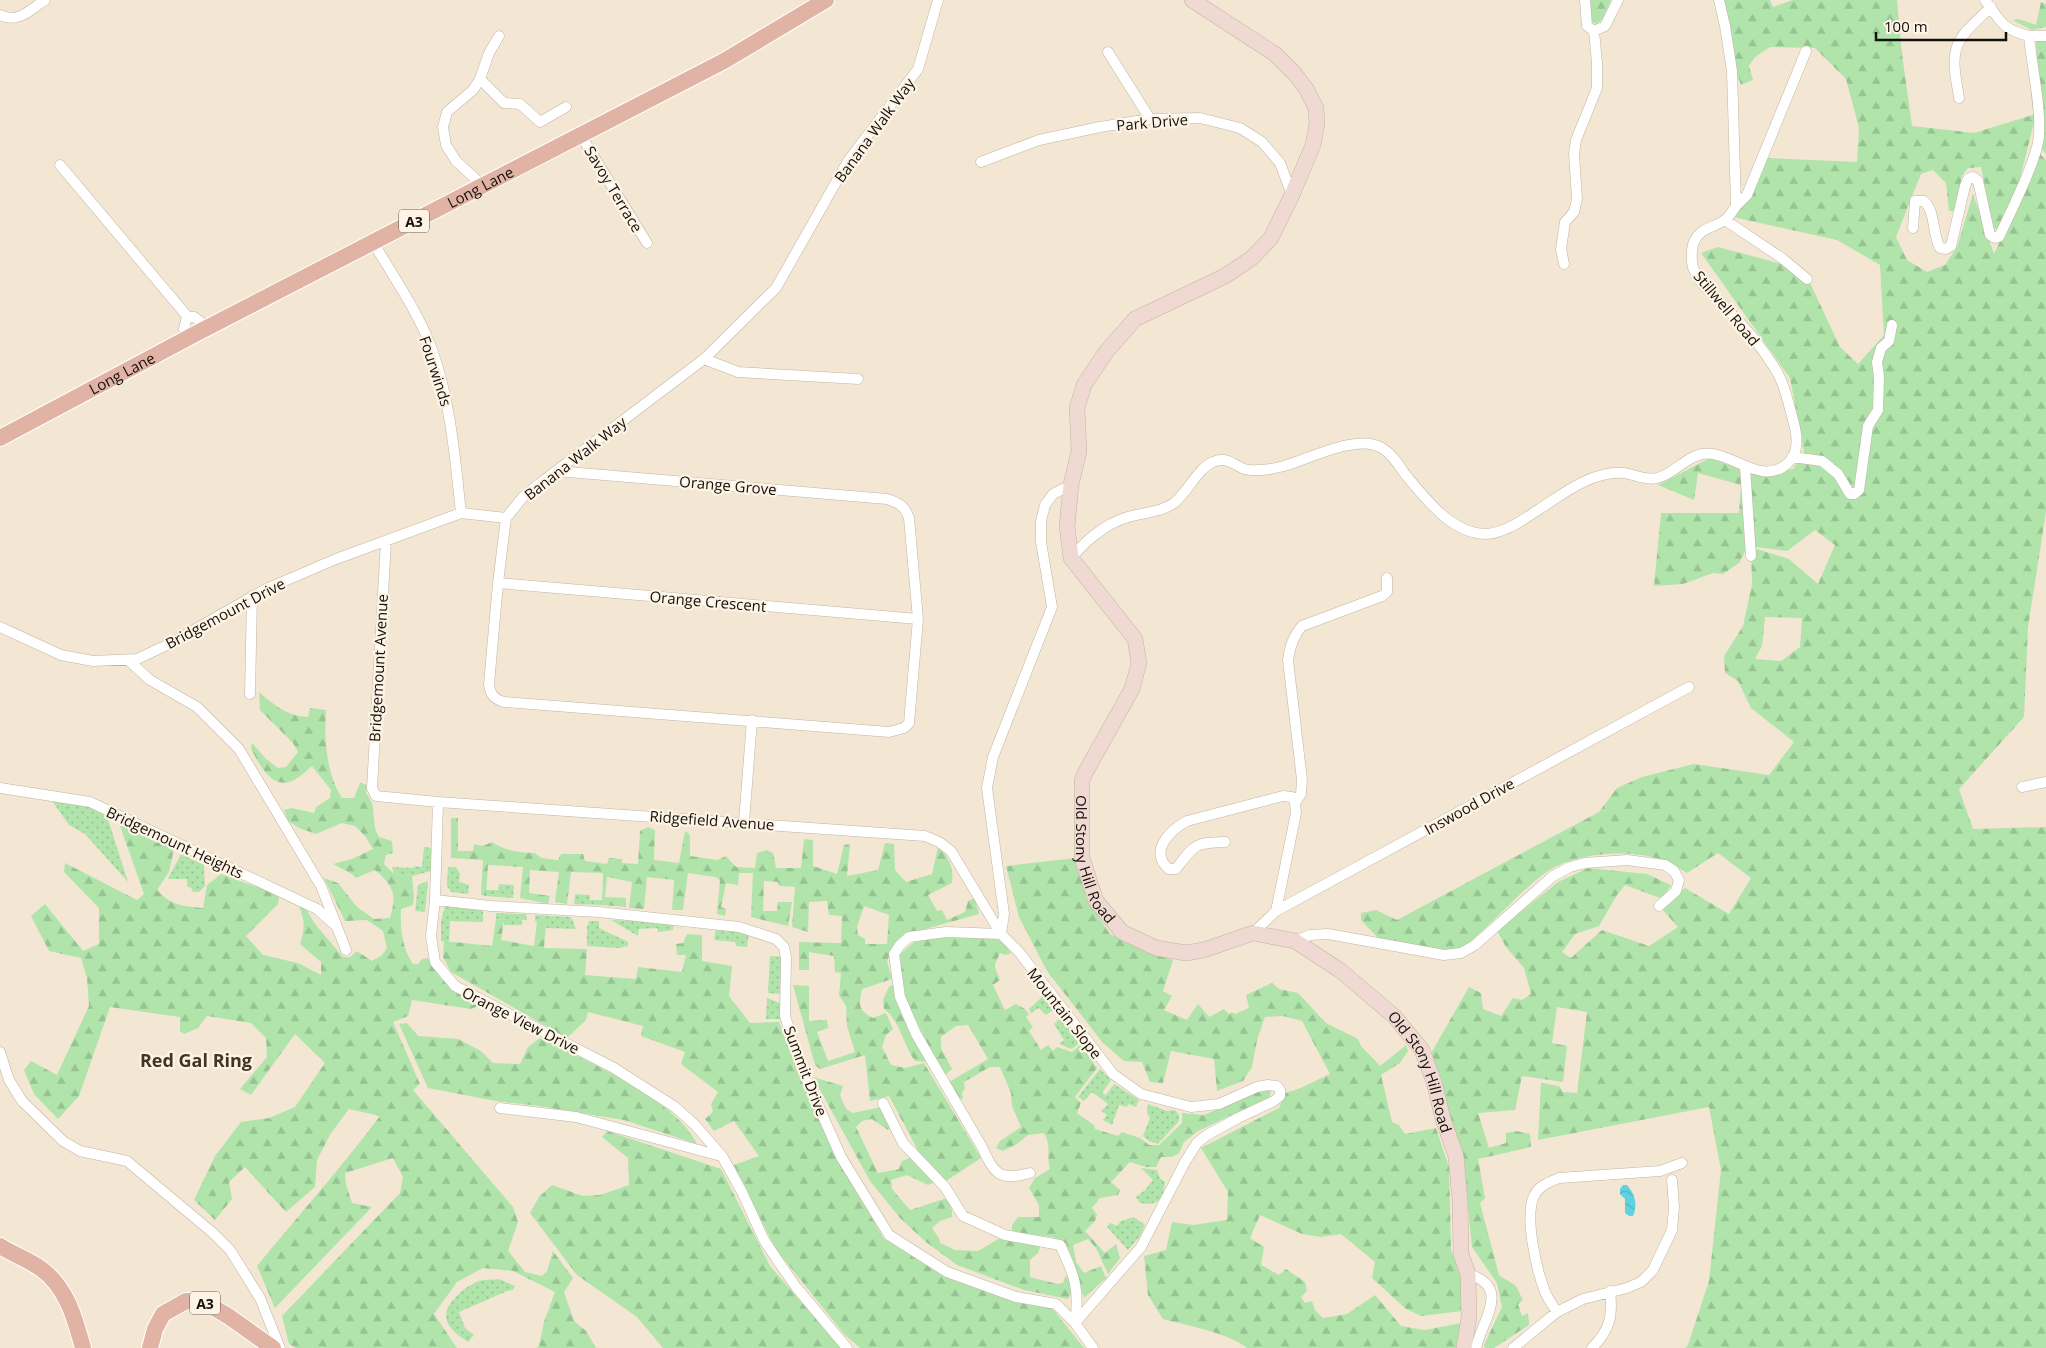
<svg xmlns="http://www.w3.org/2000/svg" width="2046" height="1348" font-family="'Open Sans',sans-serif">
<defs>
<pattern id="grass-dots" width="8" height="8" patternUnits="userSpaceOnUse" patternTransform="scale(1.25)"><rect width="8" height="8" fill="#b0e4ab"/><path d="M2 2h.1M6 6h.1" fill="none" stroke="#96c392" stroke-width="1.8" stroke-linecap="round"/></pattern>
<pattern id="forest-firs" width="22" height="20" patternUnits="userSpaceOnUse" patternTransform="scale(1.25)"><rect width="22" height="20" fill="#b0e4ab"/><path d="M5 1l3.5 6h-7zM16 11l3.5 6h-7z" fill="#96c392"/></pattern>
<pattern id="water-waves" width="16" height="10" patternUnits="userSpaceOnUse" patternTransform="scale(1.25)"><rect width="16" height="10" fill="#61d2e1"/><path d="M0 5q4-4 8 0t8 0" fill="none" stroke="#53b3c0"/></pattern>
</defs>
<rect width="100%" height="100%" fill="#f3e7d4"/>
<path fill="url(#grass-dots)" d="M50 798 84 804 107 816 128 882 85 834 69 825Z
M424 847 432 848 431 871 412 876 394 874 392 867 414 868V866L422 867Z
M181 854 204 865 205 886 199 892H193L191 888 187 886V879H168Z
M448 867H456L460 874 459 882 469 885 468 894 451 892 447 886Z
M428 881 425 912 415 911 418 885Z
M499 884 514 885 513 898 486 896V890H498Z
M575 894 590 895V900H602V905L574 904Z
M445 906 479 909 483 912V922L450 921 449 942 441 941V921Z
M496 913 526 914 527 920H522V925H504V920L496 919Z
M535 915 571 917 576 929 546 928V922L535 921Z
M611 920 674 923 673 930 658 932 657 928 639 929 638 936Z
M589 921H599V928L628 942V946L619 948 587 946V927Z
M716 927 749 932 747 947 736 946 735 942 714 940Z
M770 956 784 957 782 994 768 993Z
M1043 993 1055 1009 1046 1015 1039 1008 1031 1013 1029 1009 1043 996Z
M767 998 780 1003 782 1019H766Z
M1061 1017 1079 1043 1072 1049 1059 1044 1064 1040 1054 1024Z
M1100 1069 1111 1080 1102 1093 1106 1095 1114 1084 1139 1100 1136 1107 1129 1104 1126 1107 1119 1105 1112 1125 1103 1120 1107 1115 1101 1111 1108 1104 1092 1092 1084 1101 1078 1097Z
M1148 1104 1167 1111 1175 1110 1179 1115V1121L1158 1144 1149 1141 1143 1136 1150 1118 1147 1113Z
M1141 1168 1157 1170 1160 1178 1165 1182C1163 1200 1158 1206 1140 1203L1136 1197 1145 1190 1153 1180Z
M1134 1217 1145 1225 1140 1236 1128 1250 1107 1227 1110 1223 1117 1226 1121 1221Z
M499 1279 515 1286 513 1290 507 1291 459 1312 465 1328 474 1335 468 1342C450 1330 437 1318 454 1299 461 1291 469 1285 479 1281 485 1279 493 1280 499 1279Z"/>
<path fill="url(#forest-firs)" fill-rule="evenodd" d="M1589 0H1611L1602 20 1596 24 1591 21Z
M1722 0H1770L1773 7 1793 0H1897L1902 54 1912 126 1974 133 2036 114 2019 183 1998 231 1993 227 1981 167 1968 168 1962 176 1954 211H1949L1946 183 1933 170 1921 174 1896 237 1907 260 1927 272 1945 265 1957 247 1973 194 1994 254 2040 154 2046 160V512L2028 627 2024 717 1959 789 1973 829 2046 827V1348H1685L1688 1345 1709 1281 1721 1170 1709 1107 1538 1140 1541 1083 1559 1086 1563 1092 1577 1093 1587 1012 1557 1007 1552 1043 1567 1046 1563 1082 1522 1076 1515 1110 1478 1113 1489 1148 1506 1143V1133L1516 1131 1530 1134 1531 1147 1478 1159 1485 1198 1480 1203 1499 1275 1516 1286 1523 1300 1518 1304 1522 1316 1528 1313 1529 1325 1494 1348H1485L1484 1345 1502 1307 1497 1283 1472 1247 1463 1157 1430 1055 1469 987 1481 993 1483 1009 1501 1016 1513 998 1522 1000 1531 994 1524 968 1506 947 1497 931 1558 882 1588 868 1647 874 1671 885 1667 892 1660 898 1625 885 1617 895 1599 926 1575 934 1562 952 1571 958 1602 930 1649 946 1678 927 1661 908 1685 888 1729 914 1751 878 1718 853 1687 873C1678 868 1667 860 1656 858 1625 849 1572 853 1545 873 1521 891 1495 920 1471 941L1459 950 1443 952 1380 940 1361 920V913L1376 910 1397 920 1599 812 1617 788 1642 777 1694 764 1769 775 1794 742 1751 708 1738 681 1725 673 1724 656 1743 626 1752 584 1751 547 1789 559 1818 584 1835 545 1815 530 1787 551 1748 546 1739 563 1723 574 1713 573 1683 584 1654 586 1661 513H1739L1741 485 1698 473 1694 500 1658 485 1710 458 1755 475 1793 469 1804 452 1790 378 1701 253 1718 247 1804 270 1840 347 1858 364 1884 335 1880 265 1837 240 1733 217 1766 158 1857 162 1859 128 1846 79 1815 48 1770 47 1755 57 1749 66 1753 80 1741 85 1733 62ZM1765 617 1802 618 1800 647 1781 661 1755 659 1762 646Z
M2041 2 2046 4V27L2032 30 2012 20 2018 19 2036 25Z
M2046 37V154L2042 149 2036 41Z
M259 692C274 705 287 716 308 717L310 708 326 710C324 738 326 774 342 798H354L360 783 367 785 366 793C379 809 369 819 379 837L392 841 393 853 386 855 384 864 394 874 412 876 414 896 413 905 401 909C400 928 402 948 413 964H418L422 959 428 958C434 969 443 983 454 990 463 995 471 998 478 1006L471 1009 412 1000 408 1016 393 1022 420 1084 413 1090 513 1207 518 1222 508 1251 525 1272 542 1276 547 1271 553 1251 573 1278 564 1292 574 1321 586 1331 596 1348H536L539 1346 544 1322 555 1292 513 1271 483 1268 457 1282 434 1314 457 1348H296L289 1344 282 1316 400 1193 403 1177 393 1158 345 1173 346 1184 352 1203 372 1207 275 1308 257 1266C298 1216 341 1168 380 1116L349 1109 331 1133 317 1160 315 1187 286 1212 245 1167 229 1182 232 1199 215 1220 194 1200 215 1156 241 1122 269 1118 295 1107 325 1063 295 1034 251 1095 240 1089 267 1057 266 1038 251 1023 207 1016 198 1028 184 1034 180 1031V1017L110 1007 79 1096 58 1119 34 1094 24 1070 31 1061 57 1075 89 1006 87 978 81 958 49 951 31 916 45 904 83 951 99 944V908L64 872 65 863 137 900 144 894 119 823 174 849 169 872 157 890C172 906 182 906 203 908L207 885 221 874 279 895 278 904 246 936 263 955 298 963 321 975V962L300 944C305 928 305 921 299 906L306 909 315 924 343 957H350L357 951 372 961 382 955 387 948 383 931 367 920 345 921 324 878 338 883 357 907 374 919 390 918C397 895 394 886 375 870L356 878 352 874 333 864 352 859 373 849 365 836 355 826 342 823 316 834 299 828 288 821 284 810 292 808 314 813 316 807 330 798 331 790 312 766C306 771 299 778 292 781 271 790 259 763 251 749L252 743 266 759 278 768 286 767 298 752 293 743 260 710Z
M451 818H458V851H473L474 844 483 846 492 842C506 851 519 853 535 853L541 858 558 860 561 854H583L585 861 607 864 609 858 622 859V863L638 864 640 831 648 827 655 830 654 860 679 863 685 831 690 835V856L718 860 726 856 736 867 755 868 757 853 767 850 773 853 776 868H801L804 839 813 840V866L837 874 844 845 850 844 847 876 878 870 885 843 894 844 895 870 906 882 932 874 938 847C949 856 954 869 952 883L928 895 937 911 942 910 947 920 965 912 968 901 975 898 979 914 904 935 894 945 887 961 892 979 862 989C859 1004 857 1010 873 1018L886 1013 893 1029 886 1035 882 1047 891 1065 905 1068 924 1063 981 1158 946 1181 923 1160 889 1096 870 1101 865 1055 820 1069 815 1065 793 985 809 986V1021L827 1020 828 1028 817 1032 828 1061 855 1052 847 1026 846 1006 839 995 841 973 835 972 834 956 809 952V970H799V942L841 943 842 916 829 915 827 901 809 902 808 932 792 927 795 887 779 886 778 882 764 881 763 911H777L778 902H792L788 926 751 917 753 873H739L738 885 726 883 721 907 726 909 725 916 717 914 720 880 716 877 688 873 683 910H672L674 880 647 877 644 909 629 908 632 882 607 877 605 897 626 898V907L602 905 603 873 571 872 567 904 555 902 559 872 530 870 529 893 550 896 548 904 520 898 523 867 488 865 486 896 481 895 483 860 451 858ZM864 906 889 915 887 944H865V939L858 935 857 927Z
M1076 858 1087 900 1110 934 1146 952 1173 960 1163 991 1172 996 1164 1010 1187 1020 1198 1004 1209 1017 1224 1009 1229 1014 1232 1012 1235 1014 1249 1008 1246 995 1272 983 1279 989 1298 993 1326 1023 1358 1039 1361 1046 1380 1066 1406 1045 1408 1051 1400 1063 1381 1075 1392 1122 1399 1125 1405 1134 1436 1128 1449 1167 1451 1249 1461 1278 1462 1311 1421 1316 1406 1309 1372 1278 1375 1262 1341 1234 1321 1237 1302 1234 1260 1215 1250 1238 1264 1247 1261 1265 1279 1275 1286 1269 1305 1282 1307 1291 1301 1297 1305 1303 1312 1301 1315 1310 1323 1318 1347 1314 1375 1295 1401 1326 1425 1330 1461 1323 1457 1348H1247C1232 1334 1185 1325 1163 1319L1148 1295 1144 1256 1166 1250 1172 1222 1193 1225 1227 1220 1228 1192 1201 1148 1279 1108 1286 1093 1303 1087 1330 1074 1302 1021 1283 1016 1265 1017 1257 1040 1252 1067 1243 1081 1217 1091 1214 1059 1171 1051 1163 1083 1150 1082 1142 1062 1124 1061 1103 1043 1047 971 1019 917 1006 866Z
M496 919 504 920 501 940 534 946 537 921 546 922 544 948 587 949 585 975 636 979 638 967 682 972 686 955H677L676 944 683 943 687 934 702 935V961L732 966 729 996 750 1023 779 1022 800 1077 836 1157 884 1239 944 1276 1015 1302 1052 1308 1084 1348H860L844 1334 775 1248 734 1165 759 1156 734 1121 714 1131 705 1119 713 1112 711 1104 718 1092 681 1064 685 1052 641 1036 643 1026 588 1012 586 1020 567 1038 451 972 443 957 444 941 492 946Z
M952 935 994 937 1002 941 1011 953 1006 955 1000 953C992 970 995 965 1000 980L993 985 1005 1010 1016 1004 1025 1009 1029 1014 1026 1017 1033 1027 1029 1031 1041 1050 1048 1045 1053 1051 1057 1047 1072 1052 1081 1044 1097 1068 1075 1097 1081 1103 1077 1113 1094 1125 1095 1129 1118 1136 1122 1132 1140 1138 1149 1145H1159L1182 1123V1113L1204 1115 1262 1090 1271 1091 1270 1097 1198 1131 1184 1142 1179 1153 1172 1157H1161L1156 1167H1146L1130 1162 1111 1182 1120 1190 1118 1195 1100 1198 1092 1208 1097 1215 1095 1221 1085 1231 1105 1253 1116 1244 1120 1258 1108 1274 1096 1248 1088 1239 1073 1245 1076 1262 1084 1273 1101 1266 1106 1278 1084 1298 1076 1268 1066 1243 1052 1237 1012 1232V1225L1018 1217H1039V1205L1029 1188 1035 1178 1050 1169C1046 1155 1052 1146 1044 1133L1028 1135 1017 1144 1003 1151 996 1148 1000 1141 1021 1127 1012 1106 1011 1093 1000 1067H990L964 1082 965 1089 962 1092 963 1099 957 1098 949 1082 988 1059 968 1025 956 1026 941 1037V1048L952 1069 944 1076 904 997 898 956 914 942Z
M894 984 929 1062 915 1061C903 1045 900 1020 884 1009L883 1000 889 987Z
M407 1023 418 1036 458 1039 481 1051 493 1063 520 1064 528 1047 540 1038C583 1059 677 1100 697 1144L624 1120 539 1106 496 1101 428 1088 399 1024Z
M813 1077 843 1086 840 1095 846 1109 853 1113 881 1107 892 1127 888 1130 872 1119 862 1121 856 1127 878 1173 899 1169 902 1161 912 1157 936 1182 928 1185 907 1175 891 1180 892 1189 910 1210 947 1198 952 1210V1217L940 1221 932 1228 939 1238 940 1243 955 1250 978 1251 998 1239 1041 1245 1038 1253 1030 1260V1277L1057 1284 1063 1283 1065 1277 1069 1274 1073 1290 1068 1299 1024 1290 957 1265 926 1242 900 1218 870 1181Z
M607 1131 721 1169 770 1266 841 1348H663L637 1317 577 1275 530 1213 539 1197 552 1185 583 1196 600 1195 629 1185 628 1158 602 1137Z"/>
<path fill="url(#water-waves)" d="M1623 1185H1627C1635 1194 1638 1205 1633 1216H1629L1625 1213V1199L1620 1194V1189Z"/>
<g fill="none" stroke-linecap="round" stroke-linejoin="round">
<defs>
<path id="street" d="M1585 0 1587 26 1594 31 1605 26 1618 0
M1985 0C2001 21 2001 29 2029 36
M0 15C18 24 30 10 45 0
M1108 52 1150 119
M480 79 504 103 520 104 540 122 566 107
M1959 98C1957 83 1952 64 1956 50 1960 33 1979 19 1991 7
M580 134 647 243
M981 162 1039 140 1100 127 1150 119 1200 118 1240 128 1262 142 1280 163 1292 195
M60 165 187 316 194 317 208 327
M482 185 456 161 446 145 443 127 447 112 473 90 480 79 489 53 499 36
M1736 206 1747 195 1806 51
M1725 220 1783 259 1807 279
M1913 228 1915 201H1924C1936 212 1932 234 1940 248L1946 249 1951 246 1965 186 1968 179 1973 177 1978 181 1990 235 1995 238 1999 237C2010 213 2037 160 2039 136 2041 106 2032 67 2029 36H2046
M373 242C394 278 419 313 433 352 451 405 455 458 461 513
M1564 264 1561 249 1565 222 1574 212 1577 199 1574 154 1576 140 1597 88V63L1594 31
M187 316 184 329 188 338
M704 359 738 372 858 379
M1792 457 1822 461 1838 474 1850 494H1854L1859 490 1868 426 1878 410 1879 377 1877 362 1881 348 1889 341 1892 325
M1745 467 1751 556
M556 471 887 499C899 503 905 506 909 518L918 619 909 723 904 728 889 732 504 702C494 699 490 694 489 684L498 583 506 518 523 497 539 484 704 359 776 288 848 161 918 69 938 0
M386 541 372 788 376 796 438 802 925 836 939 842 951 851 1001 934 1019 952 1113 1074 1141 1094 1191 1107 1219 1104 1257 1087 1268 1085 1277 1086 1280 1090V1096L1274 1101 1238 1118 1207 1135 1197 1143 1185 1162 1141 1247 1075 1323
M1071 558C1088 538 1110 520 1136 515 1150 512 1163 511 1174 503 1188 492 1198 468 1213 462 1226 456 1233 464 1244 469 1255 472 1273 469 1284 466 1309 459 1358 433 1382 448 1392 454 1399 465 1405 474 1425 498 1451 533 1485 534 1505 534 1525 518 1541 508 1565 492 1593 471 1623 473 1634 474 1646 481 1657 478 1673 475 1685 457 1702 454 1730 449 1761 488 1788 463 1800 453 1797 433 1793 420 1788 402 1784 382 1774 367 1761 346 1744 326 1727 309 1716 296 1701 287 1694 270 1691 263 1691 249 1694 242 1700 227 1715 228 1726 219 1730 216 1733 210 1736 206L1732 71 1725 26 1719 0
M498 583 918 619
M0 627 61 655 93 661 137 659 169 644 266 589 336 559 461 513 506 518
M128 660 150 680 197 707 239 749 321 886 346 950
M250 694 252 596
M2022 787 2046 782
M0 788 90 802 317 909 335 925
M438 802 435 900 431 936 435 962 455 986 614 1068 675 1107 695 1125 722 1156 742 1192 764 1240 780 1264 796 1287 847 1348
M1295 803 1301 794 1302 780 1288 660C1290 647 1293 636 1302 626L1382 596 1387 592V578
M744 822 752 720
M1225 842C1194 843 1195 844 1176 869H1169C1148 852 1170 830 1187 821L1283 796 1292 797 1295 803 1296 813 1276 911
M435 900 491 906 599 912 739 927 776 939 784 947 786 958 785 1016 802 1069 841 1157 889 1235 947 1272 1016 1297 1056 1304 1075 1323 1093 1348
M1253 933 1276 911 1689 687
M1001 934 1004 914 987 788 993 757 1052 607 1041 542V521L1045 505 1053 494 1071 485
M1001 934 946 932 909 937 900 945 894 954 900 997 916 1034 982 1147C995 1175 999 1181 1030 1173
M1295 941 1310 935 1328 934 1444 955 1461 953 1475 945 1553 876 1570 867 1585 863 1627 860 1665 865 1674 871 1679 880 1676 891 1659 906
M0 1052 9 1080 22 1101 63 1141 80 1151 127 1161 213 1233 230 1250 260 1298 280 1348
M883 1103 903 1143 945 1187 963 1216 1005 1235 1060 1245C1074 1274 1080 1289 1075 1322
M500 1108 576 1117 721 1156
M1468 1274C1512 1287 1482 1320 1476 1348
M1557 1312C1553 1306 1548 1299 1545 1292 1537 1271 1524 1217 1534 1196 1539 1185 1550 1182 1559 1178L1660 1171 1682 1163
M1513 1348 1557 1312 1583 1299 1627 1288 1641 1282 1653 1270 1672 1230 1674 1207 1672 1180
M1592 1348C1610 1330 1613 1316 1610 1291"/>
<g id="secondary">
<path id="s1" d="M1192 0 1275 54 1295 74 1307 90 1316 108 1317 124 1313 145 1292 195 1271 238 1252 258 1225 276 1135 319 1106 352 1084 385 1077 408 1079 451 1071 485 1067 526 1071 558 1135 639 1139 663 1132 689 1085 773 1082 781V858L1096 901 1122 932 1156 948 1186 953 1204 950 1253 933 1295 941 1341 971 1395 1017 1422 1050 1434 1082 1443 1119 1456 1156 1460 1200 1461 1254 1468 1274 1469 1317 1464 1348"/>
</g>
<g id="primary">
<path id="s2" d="M0 438 197 333 724 61 826 0"/>
<path d="M0 1246C13 1254 28 1260 40 1268 67 1287 75 1319 83 1348"/>
<path d="M150 1348 155 1329 163 1314 186 1301 204 1302 228 1316 273 1348"/>
</g>
</defs>
<use href="#street" stroke="#bfb4a2" stroke-width="11"/>
<use href="#secondary" stroke="#bfb4a2" stroke-width="16"/>
<use href="#primary" stroke="#fff" stroke-width="18"/>
<use href="#street" stroke="#fff" stroke-width="10"/>
<use href="#secondary" stroke="#f0d9d2" stroke-width="15"/>
<use href="#primary" stroke="#e1b3a5" stroke-width="16"/>
</g>
<g text-anchor="middle" dominant-baseline="central" stroke-width="4.5" stroke-linejoin="round" paint-order="stroke">
<g fill="#fef4e6" stroke="#5a544c" stroke-width="1">
<rect x="399" y="209.5" width="30" height="23" rx="4"/>
<rect x="190" y="1291.5" width="30" height="23" rx="4"/>
</g>
<g font-size="14" font-weight="bold" fill="#14100a">
<text x="414" y="221">A3</text>
<text x="205" y="1303">A3</text>
</g>
<g font-size="15" fill="#14100a" stroke="#fef4e6">
<text transform="translate(1152 122) rotate(-5)">Park Drive</text>
<text transform="translate(874 130) rotate(-54)">Banana Walk Way</text>
<text stroke="none"><textPath href="#s2" startOffset="542">Long Lane</textPath></text>
<text transform="translate(614 189) rotate(59)">Savoy Terrace</text>
<text transform="translate(1727 308) rotate(50)">Stillwell Road</text>
<text transform="translate(436 371) rotate(72)">Fourwinds</text>
<text stroke="none"><textPath href="#s2" startOffset="138">Long Lane</textPath></text>
<text transform="translate(575 458) rotate(-38)">Banana Walk Way</text>
<text transform="translate(728 485) rotate(5)">Orange Grove</text>
<text transform="translate(708 601) rotate(5)">Orange Crescent</text>
<text transform="translate(225 613) rotate(-28)">Bridgemount Drive</text>
<text transform="translate(378 668) rotate(-87)">Bridgemount Avenue</text>
<text transform="translate(1469 806) rotate(-29)">Inswood Drive</text>
<text transform="translate(712 820) rotate(4)">Ridgefield Avenue</text>
<text transform="translate(175 842) rotate(25)">Bridgemount Heights</text>
<text stroke="none"><textPath href="#s1" startOffset="1066">Old Stony Hill Road</textPath></text>
<text transform="translate(1065 1013) rotate(52)">Mountain Slope</text>
<text transform="translate(521 1020) rotate(27)">Orange View Drive</text>
<text transform="translate(806 1071) rotate(69)">Summit Drive</text>
<text stroke="none"><textPath href="#s1" startOffset="1516">Old Stony Hill Road</textPath></text>
</g>
<g font-size="18" font-weight="bold" fill="#3f3627" stroke="#fef4e6">
<text x="196" y="1060">Red Gal Ring</text>
</g>
</g>
<path d="M1876 32v8h130v-8" fill="none" stroke="#14100a" stroke-width="2.5"/>
<text x="1884" y="32" font-size="15" fill="#14100a" stroke="#fef4e6" stroke-width="4" paint-order="stroke">100 m</text>
</svg>
